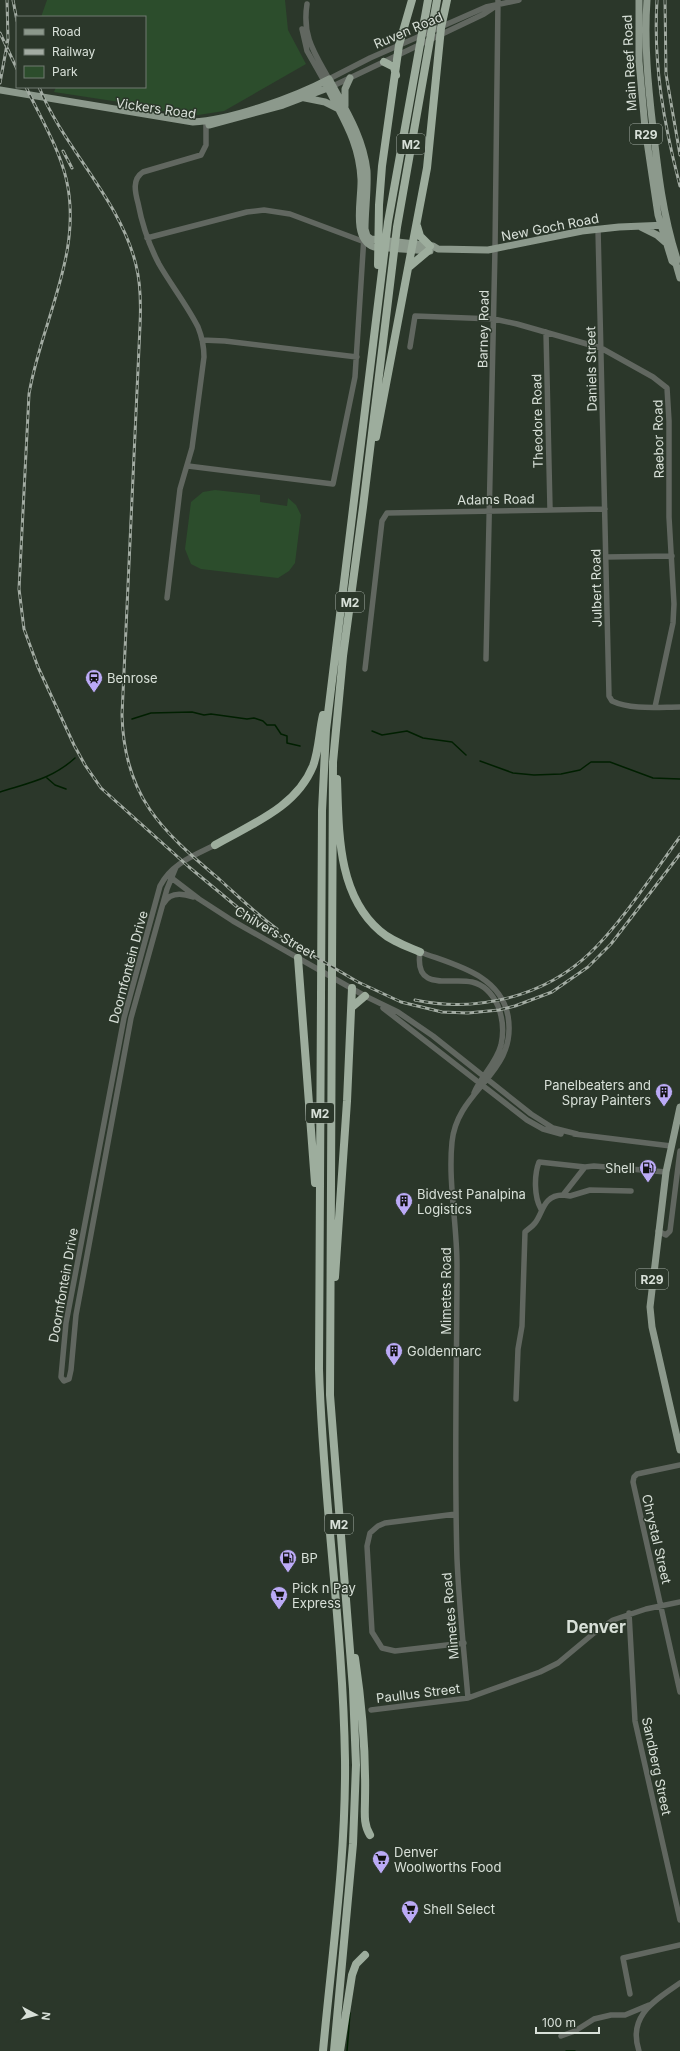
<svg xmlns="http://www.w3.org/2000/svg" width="680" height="2051" font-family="Inter,sans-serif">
<rect width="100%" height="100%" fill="#2b372a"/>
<path fill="#2c4d2c" d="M47 0H285L288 30 306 64 224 111 198 115 177 114 126 103 54 92 56 87H145V17H41Z
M215 490 260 495V502L287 506 288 498 296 505 301 515 295 563 289 571 278 578 201 569 191 564 185 549 191 502 203 492Z"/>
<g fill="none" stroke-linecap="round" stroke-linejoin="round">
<path stroke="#001f00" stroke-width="1.5" d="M132 719 151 713 192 712 204 715 211 714 247 719 254 718 263 721 267 725H275L281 734 287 736V743L300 746
M372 731 382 735 407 731 423 738 452 742 466 755
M480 761 513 773 534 775 561 774 580 770 591 762H610L653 778 680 779
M47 778 55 785 66 789
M0 792C28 783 52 779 75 758
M347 2051 350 2013
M566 2051H575"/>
<path stroke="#616760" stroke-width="5.5" d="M307 4C302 36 314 52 329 79L370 58 486 7 519 0
M302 29 307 51 324 81
M333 86 484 14 496 6
M598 229 609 696 612 701C631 710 659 707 680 707
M147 238 247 212 264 210 290 214 362 241
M546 332 550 509
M202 340 225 341 357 357
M410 347 415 316 494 319 517 324 601 348 653 377 667 388 669 421V517L674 604 673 623 655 707
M188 466 333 484 355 377 364 236
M606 557 672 556
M167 598 180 489 192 448 204 357C204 347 202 337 198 327 187 305 171 285 159 264 149 245 142 224 138 203 135 192 132 179 143 172L201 155 206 145V121
M486 659 495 249 498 0
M365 669 382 521 387 513 605 509
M176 867 167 889 131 1018 76 1315 71 1370 69 1379 64 1381 61 1377 66 1323 124 1018 160 886C171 864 193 856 215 845
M169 876 199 899 233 921 365 996 398 1012 433 1036 531 1114 553 1128 577 1134
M164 903C170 892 182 893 193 897
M383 1008 527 1120 543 1129 561 1134
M574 1134 671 1146
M563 1195 570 1196 590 1190 631 1191
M541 1209C534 1197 534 1175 539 1162L585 1167
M658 1231 666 1235 670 1231 680 1151
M516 1399 518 1349 522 1326 525 1232C528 1229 532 1227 535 1223 543 1213 543 1195 563 1195L585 1167 594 1166 666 1172
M680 1465 637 1474 634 1477 633 1482 680 1692
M456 1514 385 1523 378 1526 370 1533 367 1546 372 1632 382 1648 395 1651 464 1643
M629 1613 635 1721 680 1920
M468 1698C464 1652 459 1605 457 1559 454 1461 457 1363 457 1265 457 1224 448 1182 452 1142 457 1089 518 1074 508 1016 500 974 454 965 420 952 414 993 451 977 472 982 485 985 493 995 498 1006 503 1019 504 1032 501 1045 496 1064 481 1076 474 1093
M371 1710 468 1698 490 1690 540 1672 558 1663 594 1633 613 1620 646 1609 680 1602
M630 1994 623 1958 680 1945
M561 2036 575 2031 594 2019 611 2015H625L649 2005
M639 2051C627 2015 656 2000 680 1983"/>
<path stroke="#8c998c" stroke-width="7" d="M639 0V61L645 128 658 215 672 261 676 264
M647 0C644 42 648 85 653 128 658 172 663 216 677 259L676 264 680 278
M326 84C342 118 359 140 361 179 362 199 351 239 374 247L430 251
M0 90 193 122C231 120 295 97 329 79 345 109 363 136 367 171 368 191 365 210 365 229L367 236 371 239 433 246 438 249 488 250 582 231 619 227 667 225
M305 98 325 102 339 109
M345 106V89L350 78
M209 125 283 105 333 86
M641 227 657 235 665 242
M680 1107 666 1172 650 1307 652 1327 680 1450"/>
<path stroke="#9dad9d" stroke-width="8" d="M384 62 394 67 396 75
M417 226 420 236 430 246
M378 265 379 205 382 166 399 45 412 0
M409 267 428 251
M376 437 427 168 441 28 447 0
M337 779C339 831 337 894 380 931 391 941 406 946 420 952
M215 845C251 824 296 808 313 766 319 750 319 732 323 715
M298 958 315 1183
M352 1007 365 996
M335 1277 347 1101 352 988
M355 1658C362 1705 366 1751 365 1799 365 1812 363 1824 370 1835
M323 2051C332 1954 346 1857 345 1760 343 1629 323 1500 319 1369L322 811 326 730 388 222 428 0
M334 2051 353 1844 356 1765 353 1689 330 1395 333 762 343 656 363 507 397 227 437 0
M340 2051 352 1975 356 1964 365 1955"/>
<defs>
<path id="rail" d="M13 0 17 21
M657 0C653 64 664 125 680 186
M665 0 666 74 680 155
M0 33 17 69
M0 83 8 39 7 0
M26 87C40 117 58 146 66 178 84 252 41 322 29 394L19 589 24 629 38 667 74 745 85 765 101 788 189 867 254 921 358 982 401 1002 442 1012 468 1013 499 1010 515 1006 552 992 588 967 611 944 680 854
M39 87C64 149 120 199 136 265 141 285 141 306 140 326L122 715C124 796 161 830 219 879 238 896 256 914 277 929
M63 151 72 168
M415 1000C477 1013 544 997 590 953 623 921 652 875 680 837"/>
</defs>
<use href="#rail" stroke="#a3aca3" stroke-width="3"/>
<use href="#rail" stroke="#2b372a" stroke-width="1.5" stroke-dasharray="4.5" stroke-linecap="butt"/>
</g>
<defs>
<symbol id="station-pin" viewBox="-11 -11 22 30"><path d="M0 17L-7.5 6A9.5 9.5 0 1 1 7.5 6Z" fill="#bbaaf6" stroke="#2b372a"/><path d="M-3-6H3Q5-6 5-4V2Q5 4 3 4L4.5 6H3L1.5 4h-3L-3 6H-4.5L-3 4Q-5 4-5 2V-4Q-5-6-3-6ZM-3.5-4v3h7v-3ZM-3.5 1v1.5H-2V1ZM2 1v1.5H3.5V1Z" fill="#111"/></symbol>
<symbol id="building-pin" viewBox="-11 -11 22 30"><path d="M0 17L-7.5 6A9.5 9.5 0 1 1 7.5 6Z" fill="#bbaaf6" stroke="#2b372a"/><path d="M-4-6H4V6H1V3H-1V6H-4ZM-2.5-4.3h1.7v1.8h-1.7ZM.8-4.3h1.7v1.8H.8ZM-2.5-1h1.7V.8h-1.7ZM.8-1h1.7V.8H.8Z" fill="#111"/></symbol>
<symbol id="fuel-pin" viewBox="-11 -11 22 30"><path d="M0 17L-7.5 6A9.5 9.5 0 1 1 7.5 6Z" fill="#bbaaf6" stroke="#2b372a"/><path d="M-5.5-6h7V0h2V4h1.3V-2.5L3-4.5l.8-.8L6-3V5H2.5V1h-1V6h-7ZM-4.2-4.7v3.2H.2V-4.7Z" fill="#111"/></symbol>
<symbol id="supermarket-pin" viewBox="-11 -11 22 30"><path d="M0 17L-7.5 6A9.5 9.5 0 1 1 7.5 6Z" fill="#bbaaf6" stroke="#2b372a"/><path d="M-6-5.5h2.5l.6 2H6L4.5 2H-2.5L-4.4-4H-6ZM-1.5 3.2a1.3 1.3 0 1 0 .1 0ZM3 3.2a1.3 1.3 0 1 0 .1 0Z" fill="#111"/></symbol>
</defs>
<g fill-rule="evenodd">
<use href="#station-pin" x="84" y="668" width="20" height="27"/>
<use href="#building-pin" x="654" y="1082" width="20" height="27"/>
<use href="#fuel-pin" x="638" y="1158" width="20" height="27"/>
<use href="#building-pin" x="394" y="1191" width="20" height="27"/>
<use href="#building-pin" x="384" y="1341" width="20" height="27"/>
<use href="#fuel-pin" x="278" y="1548" width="20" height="27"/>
<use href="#supermarket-pin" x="269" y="1585" width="20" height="27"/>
<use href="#supermarket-pin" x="371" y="1849" width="20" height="27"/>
<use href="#supermarket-pin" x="400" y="1899" width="20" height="27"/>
</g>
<g text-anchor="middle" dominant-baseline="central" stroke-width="3" stroke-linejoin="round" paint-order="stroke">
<g fill="#2b372a" stroke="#a4ada4" stroke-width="1">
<rect x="630" y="124" width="32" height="20" rx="3"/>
<rect x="397" y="134" width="28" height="20" rx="3"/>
<rect x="336" y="592" width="28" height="20" rx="3"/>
<rect x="306" y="1103" width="28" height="20" rx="3"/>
<rect x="636" y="1269" width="32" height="20" rx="3"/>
<rect x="325" y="1514" width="28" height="20" rx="3"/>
</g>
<g font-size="12" font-weight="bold" fill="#d8e0d8">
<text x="646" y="134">R29</text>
<text x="411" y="144">M2</text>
<text x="350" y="602">M2</text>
<text x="320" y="1113">M2</text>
<text x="652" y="1279">R29</text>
<text x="339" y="1524">M2</text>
</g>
<g font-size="13" fill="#d8e0d8" stroke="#2b372a">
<text transform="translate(408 30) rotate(-23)">Ruven Road</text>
<text transform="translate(629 63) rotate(-93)">Main Reef Road</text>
<text transform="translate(156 108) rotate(8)">Vickers Road</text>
<text transform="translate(550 227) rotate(-11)">New Goch Road</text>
<text transform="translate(483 329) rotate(-89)">Barney Road</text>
<text transform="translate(591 369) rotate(-91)">Daniels Street</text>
<text transform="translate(537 421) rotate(-91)">Theodore Road</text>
<text transform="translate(658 439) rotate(-91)">Raebor Road</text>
<text transform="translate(496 499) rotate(-1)">Adams Road</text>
<text transform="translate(596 588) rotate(-91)">Julbert Road</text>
<text transform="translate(275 932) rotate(30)">Chilvers Street</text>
<text transform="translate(128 967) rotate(-75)">Doornfontein Drive</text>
<text transform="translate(63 1285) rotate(-80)">Doornfontein Drive</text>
<text transform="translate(446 1291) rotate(-90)">Mimetes Road</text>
<text transform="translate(657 1539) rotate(77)">Chrystal Street</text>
<text transform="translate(450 1616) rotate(-95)">Mimetes Road</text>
<text transform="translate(418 1693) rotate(-7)">Paullus Street</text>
<text transform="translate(657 1766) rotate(78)">Sandberg Street</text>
</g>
<g font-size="13" fill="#d8e0d8" stroke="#2b372a" text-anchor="start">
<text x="107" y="678">Benrose</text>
<text x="651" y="1085" text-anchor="end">Panelbeaters and<tspan x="651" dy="15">Spray Painters</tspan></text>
<text x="635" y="1168" text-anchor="end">Shell</text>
<text x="417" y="1194">Bidvest Panalpina<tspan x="417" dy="15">Logistics</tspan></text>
<text x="407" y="1351">Goldenmarc</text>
<text x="301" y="1558">BP</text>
<text x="292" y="1588">Pick n Pay<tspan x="292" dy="15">Express</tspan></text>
<text x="394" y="1852">Denver<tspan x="394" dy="15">Woolworths Food</tspan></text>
<text x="423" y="1909">Shell Select</text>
</g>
<g font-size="17" font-weight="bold" fill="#d8e0d8" stroke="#2b372a">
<text x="596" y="1627">Denver</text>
</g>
</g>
<rect x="16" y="16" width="130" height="72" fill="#2b372a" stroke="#707b70"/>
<rect x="24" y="29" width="20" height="6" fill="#8c998c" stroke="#707b70"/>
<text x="52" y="36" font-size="12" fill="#d8e0d8">Road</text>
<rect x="24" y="49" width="20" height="6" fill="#a3aca3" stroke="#707b70"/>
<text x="52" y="56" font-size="12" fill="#d8e0d8">Railway</text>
<rect x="24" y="66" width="20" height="12" fill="#2c4d2c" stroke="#707b70"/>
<text x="52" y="76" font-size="12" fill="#d8e0d8">Park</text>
<g transform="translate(36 2015) rotate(97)" stroke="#2b372a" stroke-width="3" paint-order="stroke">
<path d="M0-3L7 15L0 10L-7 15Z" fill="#d8e0d8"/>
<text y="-6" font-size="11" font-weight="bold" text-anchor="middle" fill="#d8e0d8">N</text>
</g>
<path d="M536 2027v6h63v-6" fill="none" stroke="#d8e0d8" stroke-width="2"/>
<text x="542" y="2027" font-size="12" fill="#d8e0d8" stroke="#2b372a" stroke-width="3" paint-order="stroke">100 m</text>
</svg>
